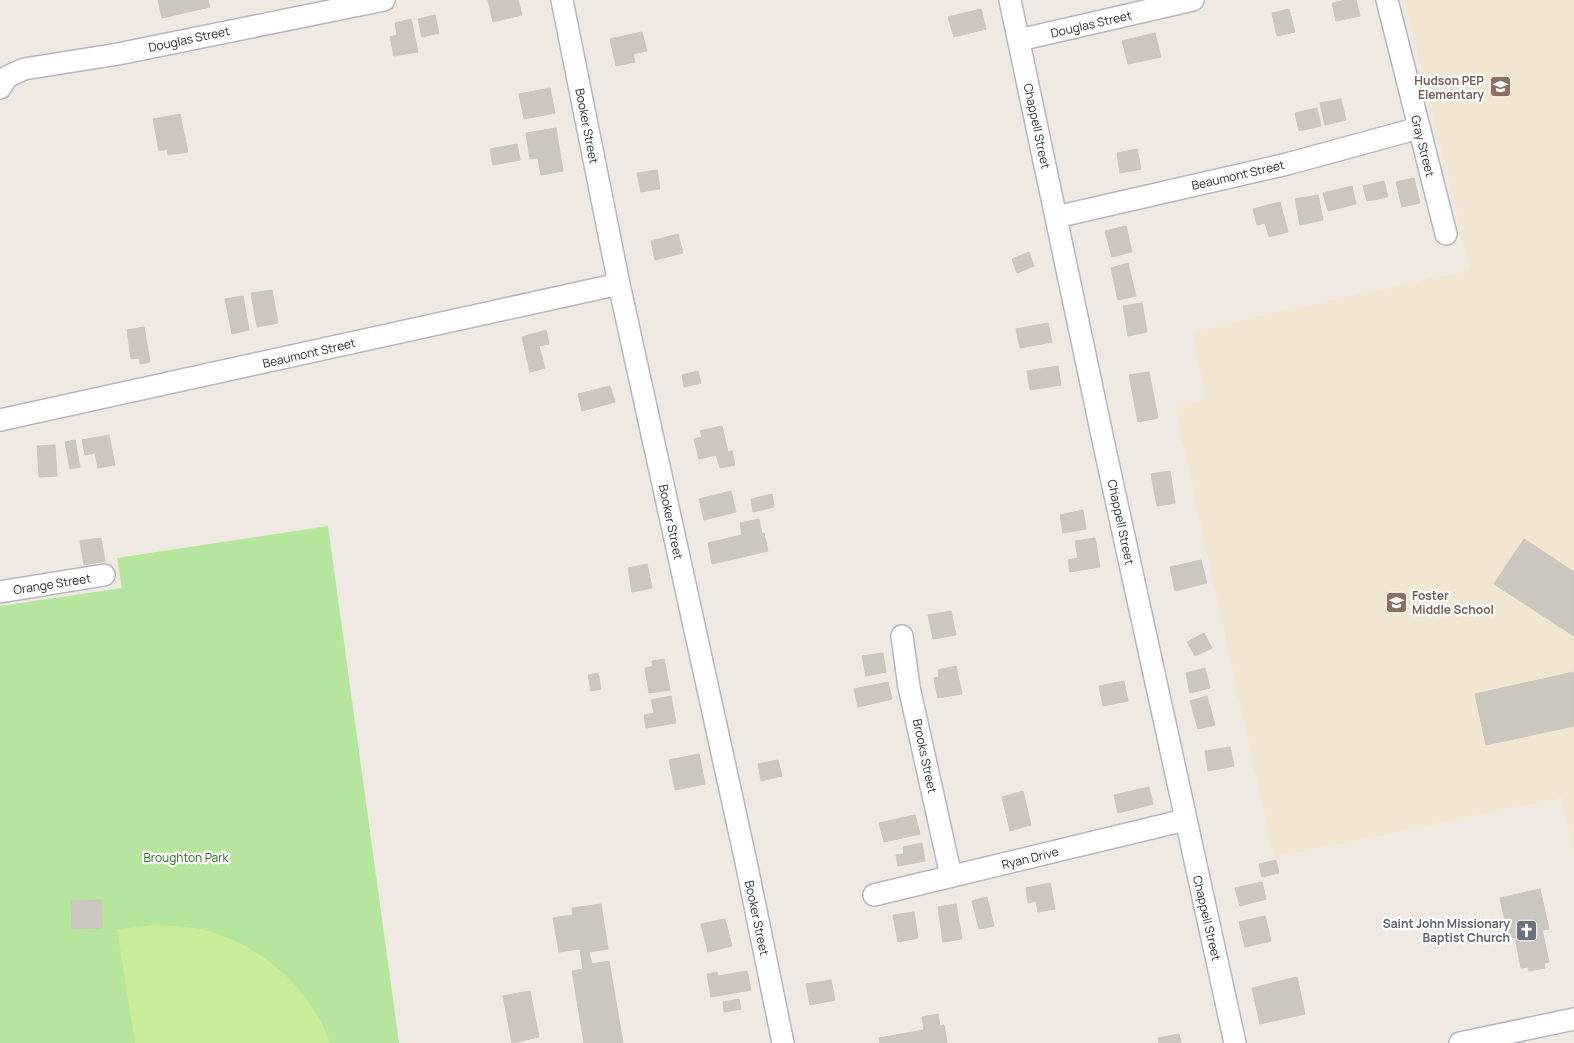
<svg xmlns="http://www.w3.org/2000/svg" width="1574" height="1043" font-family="Manrope,sans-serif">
<rect width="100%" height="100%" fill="#efe9e1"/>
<path fill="#f0e6d1" d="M1405 0H1574V854L1562 798 1274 857 1175 406 1207 399 1192 331 1470 270Z"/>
<path fill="#b6e59e" d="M328 526 399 1043H0V606L122 588 117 558Z"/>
<path fill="#c9ec9a" d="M155 925C173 926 193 926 212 932 265 949 311 989 330 1043H135L117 929Z"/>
<path fill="#cbc7bf" stroke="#cbc5ba" d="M158 0H208L210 7 162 18Z
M488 0H518L522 15 493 22Z
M1346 0H1356L1360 16 1336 21 1332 3Z
M981 9 986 29 954 37 948 17Z
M1289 9 1295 32 1277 36 1272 13Z
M435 15 439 33 422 37 418 19Z
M411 19 418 52 394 56 390 37 397 35 395 23Z
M642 32 647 51 633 54 635 62 616 66 610 39Z
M1155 33 1161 57 1128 64 1122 41Z
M550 88 555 113 524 119 519 94Z
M1341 99 1346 120 1325 125 1320 103Z
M1317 108 1321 126 1299 131 1295 113Z
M180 114 188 152 168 155 167 149 159 151 153 119Z
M556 128 563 171 541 175 538 158 530 159 526 133Z
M517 144 520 160 493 165 490 149Z
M1137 149 1141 169 1120 173 1117 153Z
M657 170 660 189 641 192 637 173Z
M1414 178 1420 203 1402 207 1396 182Z
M1384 181 1388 197 1367 201 1363 186Z
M1352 186 1356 204 1328 211 1323 193Z
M1318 195 1323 220 1300 225 1295 199Z
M1280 202 1288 232 1269 237 1265 223 1257 225 1253 209Z
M1126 226 1132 252 1112 257 1105 231Z
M678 234 683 253 655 260 651 241Z
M1029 252 1034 266 1017 273 1012 259Z
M1128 263 1136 296 1118 300 1111 268Z
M272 290 278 323 257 327 251 293Z
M243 296 249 330 232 334 225 299Z
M1142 303 1147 332 1128 336 1123 306Z
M1048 323 1052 342 1020 348 1016 329Z
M144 327 150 362 140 364 139 358 131 359 127 330Z
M546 330 549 344 539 346 545 368 530 372 522 337Z
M1058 366 1061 385 1030 390 1027 371Z
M698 371 701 383 684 387 682 375Z
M1149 372 1158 418 1138 422 1129 375Z
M610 386 615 402 582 411 578 394Z
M722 426 728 452 732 451 735 465 720 468 716 455 699 459 694 439 702 437 700 431Z
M109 435 115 465 98 468 95 453 85 455 82 440Z
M75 440 80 467 70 469 65 442Z
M55 445 57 476 39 477 37 446Z
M1170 471 1175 503 1157 506 1151 474Z
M731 491 736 512 704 520 699 499Z
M772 494 774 507 753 512 751 499Z
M1083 510 1086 529 1063 533 1060 515Z
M759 519 762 534 764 533 768 551 712 564 708 543 742 535 740 523Z
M101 538 105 561 84 565 80 541Z
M1095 538 1100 567 1070 572 1068 560 1078 558 1075 541Z
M1524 539 1574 572V636L1494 584Z
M1201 560 1207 583 1175 591 1170 567Z
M647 564 652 588 632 592 628 568Z
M951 611 956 635 933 639 928 615Z
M1204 633 1212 648 1195 656 1187 642Z
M883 653 886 672 866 676 862 656Z
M664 659 670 690 649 693 645 668 653 666 652 661Z
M956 666 962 694 938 698 934 678 939 677 938 670Z
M1205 668 1210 688 1190 693 1186 673Z
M1574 672V726L1486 745 1475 694Z
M598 673 601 689 591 691 588 675Z
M1124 681 1128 701 1103 706 1099 686Z
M888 682 892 699 858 707 854 689Z
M671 696 676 723 646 728 644 715 654 713 651 700Z
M1207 696 1215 725 1198 729 1190 701Z
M1230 747 1234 766 1208 771 1205 751Z
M699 754 705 784 675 790 669 760Z
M778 760 782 776 761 781 758 764Z
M1149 787 1153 804 1118 813 1114 795Z
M1023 791 1031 825 1010 831 1002 797Z
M915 815 920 834 884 842 879 823Z
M922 843 925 861 898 866 896 855 904 854 903 847Z
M1276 860 1279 873 1262 877 1259 864Z
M1262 882 1266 899 1240 906 1235 888Z
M1050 883 1055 909 1038 912 1036 901 1028 903 1026 888Z
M1540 889 1549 929 1542 930 1549 962 1544 963 1545 968 1529 971 1528 967 1521 968 1515 937 1509 938 1500 898Z
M987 897 994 926 979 929 972 901Z
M101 900 102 928 72 929 71 901Z
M601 904 608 949 589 952 592 964 609 961 623 1043H584L572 971 583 969 580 949 559 952 553 918 573 915 572 908Z
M956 904 962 939 943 942 938 907Z
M914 912 918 938 898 942 893 915Z
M1265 916 1271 941 1245 947 1239 922Z
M725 919 732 946 708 952 701 924Z
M747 971 751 990 711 997 707 974 717 972 718 976Z
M1297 977 1305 1014 1260 1024 1252 988Z
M831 980 835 1000 810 1005 806 984Z
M530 991 539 1037 512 1043 503 996Z
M739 999 741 1009 724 1012 723 1002Z
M938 1014 940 1026 944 1025 947 1043H880L879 1038 924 1030 922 1017Z
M1179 1034 1181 1043H1159L1158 1038Z"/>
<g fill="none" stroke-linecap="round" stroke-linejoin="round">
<defs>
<path id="minor" d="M562 0 619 284 746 862 783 1043
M1010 0 1106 454 1235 1043
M1387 0 1446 234
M1019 40 1193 0
M0 88 7 77 24 69 118 54 384 0
M1056 217 1287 164 1419 128
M0 420 619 284
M0 592 104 575
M902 636 909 687 951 876
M874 895 1185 820
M1460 1043 1574 1019"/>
</defs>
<use href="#minor" stroke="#b4b7c1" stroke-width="24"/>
<use href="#minor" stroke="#fff" stroke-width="21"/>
</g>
<defs>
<symbol id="school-square" viewBox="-11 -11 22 22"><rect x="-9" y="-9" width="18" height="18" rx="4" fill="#8d6e63" stroke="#fff"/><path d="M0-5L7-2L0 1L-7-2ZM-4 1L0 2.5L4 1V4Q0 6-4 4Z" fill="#fff"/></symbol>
<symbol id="church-square" viewBox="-11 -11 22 22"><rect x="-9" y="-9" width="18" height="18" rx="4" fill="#6b7280" stroke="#fff"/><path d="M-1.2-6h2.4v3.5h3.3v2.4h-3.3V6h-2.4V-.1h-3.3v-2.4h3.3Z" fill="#fff"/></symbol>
</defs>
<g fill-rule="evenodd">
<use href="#school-square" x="1488" y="74" width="25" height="25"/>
<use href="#school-square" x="1384" y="590" width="25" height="25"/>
<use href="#church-square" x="1514" y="918" width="25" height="25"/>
</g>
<g text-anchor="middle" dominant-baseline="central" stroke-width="4.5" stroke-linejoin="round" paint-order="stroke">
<g font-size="12" fill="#2e2e2e" stroke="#fff">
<text transform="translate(1091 24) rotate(-13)">Douglas Street</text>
<text transform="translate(189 39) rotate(-12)">Douglas Street</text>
<text transform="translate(587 126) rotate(79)">Booker Street</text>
<text transform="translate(1037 126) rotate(78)">Chappell Street</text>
<text transform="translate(1423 146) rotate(76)">Gray Street</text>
<text transform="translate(1238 175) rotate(-13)">Beaumont Street</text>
<text transform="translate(309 353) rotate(-13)">Beaumont Street</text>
<text transform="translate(671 522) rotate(78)">Booker Street</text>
<text transform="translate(1121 522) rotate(78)">Chappell Street</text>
<text transform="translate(52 584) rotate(-9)">Orange Street</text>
<text transform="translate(925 756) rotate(78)">Brooks Street</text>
<text transform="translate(1030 858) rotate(-14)">Ryan Drive</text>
<text transform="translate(757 918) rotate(78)">Booker Street</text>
<text transform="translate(1207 918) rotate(77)">Chappell Street</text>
</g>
<g font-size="12" font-weight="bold" fill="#785e54" stroke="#fff" text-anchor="end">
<text x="1484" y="80">Hudson PEP<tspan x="1484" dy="14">Elementary</tspan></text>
<text x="1412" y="595" text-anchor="start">Foster<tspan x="1412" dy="14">Middle School</tspan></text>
</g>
<g font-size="12" fill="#2c6e1b" stroke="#fff">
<text x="186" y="857">Broughton Park</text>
</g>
<g font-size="12" font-weight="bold" fill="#5b616d" stroke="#fff" text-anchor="end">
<text x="1510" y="923">Saint John Missionary<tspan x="1510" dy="14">Baptist Church</tspan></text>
</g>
</g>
</svg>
